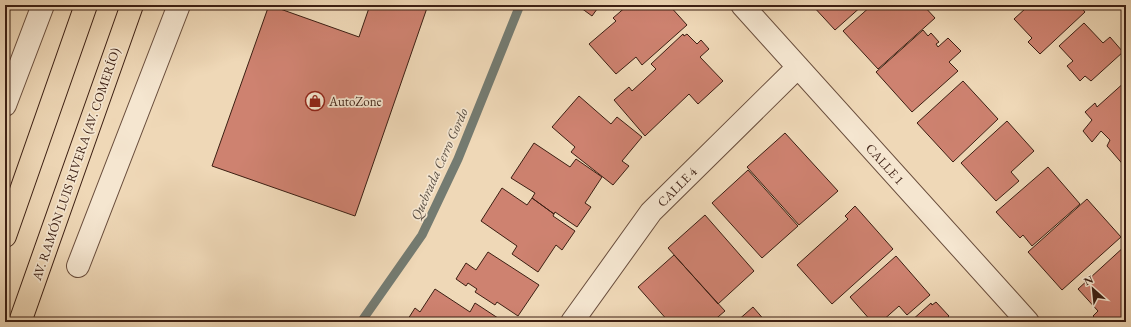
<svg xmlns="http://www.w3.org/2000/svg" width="1131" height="327" font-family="'EB Garamond',serif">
<rect width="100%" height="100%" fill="#efd8b7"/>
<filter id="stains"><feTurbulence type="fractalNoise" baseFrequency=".005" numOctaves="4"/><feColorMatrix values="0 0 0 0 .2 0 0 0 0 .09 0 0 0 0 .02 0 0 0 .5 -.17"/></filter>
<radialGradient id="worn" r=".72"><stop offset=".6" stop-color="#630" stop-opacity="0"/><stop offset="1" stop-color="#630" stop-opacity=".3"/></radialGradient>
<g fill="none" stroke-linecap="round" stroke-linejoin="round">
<path stroke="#747b71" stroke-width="9" d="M361 322 422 235 458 159 520 5"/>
</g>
<path fill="#ce8270" stroke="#3c1f13" d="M269 5 359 37 370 5H428L355 216 212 166Z
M577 5H600L592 16Z
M607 5H617L614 10Z
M628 5H669L687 25 642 65 636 57 616 74 589 44 616 21 613 18Z
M812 5H863L835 30Z
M872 5H923L935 18 878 69 843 31Z
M1023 5H1079L1085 12 1040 54 1028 42 1032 38 1014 19 1026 8Z
M1084 23 1103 43 1110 37 1123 52 1091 81 1085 76 1080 81 1067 66 1073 61 1059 46Z
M923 30 928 36 931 33 939 42 936 44 938 47 948 38 961 51 949 62 958 71 912 112 876 72Z
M683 34 684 36 687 34 697 44 701 40 709 49 700 57 723 81 698 104 689 94 645 136 614 100 629 87 632 91 656 69 651 64Z
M963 81 998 119 953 162 917 123Z
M1126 81V168L1107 146 1110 140 1101 131 1092 142 1083 131 1092 120 1085 112 1095 103 1097 107Z
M579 96 611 124 617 117 642 137 622 161 629 166 613 185 571 152 575 147 552 127Z
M1007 121 1034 151 1011 172 1019 181 996 201 961 163Z
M785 133 838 191 799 225 747 167Z
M534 143 570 167 576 159 602 177 585 203 591 207 577 227 555 212 554 214 532 198 535 193 511 178Z
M1048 167 1080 204 1032 246 1023 235 1020 238 996 212Z
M748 170 798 226 762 258 712 203Z
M502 188 527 205 532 198 554 214 553 216 575 231 562 250 556 245 538 272 512 254 517 246 481 221Z
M1087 199 1121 237 1062 290 1028 252Z
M855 206 893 249 832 304 797 265 848 219 845 216Z
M705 215 754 271 718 304 668 248Z
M1126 245V322H1099L1093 316 1098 311 1078 289Z
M488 252 539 285 518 316 497 302 495 305 475 292 477 289 468 283 466 286 456 279 466 263 476 270Z
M674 255 725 311 712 322H669L638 287Z
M896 256 930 295 907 315 899 306 881 322H872L850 297Z
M435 289 470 312 475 303 504 322H413L408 319 415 308 420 312Z
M936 302 949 316 945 320 947 322H910L931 303 932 305Z
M753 307 766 322H736Z"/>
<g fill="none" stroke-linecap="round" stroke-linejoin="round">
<defs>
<path id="street" d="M742 5 1028 322
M5 105 43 5
M78 266 179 5
M572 322 651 212 798 67"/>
<path id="primary" d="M5 236 86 5
M20 322 132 5"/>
</defs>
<use href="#street" stroke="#694d3c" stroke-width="24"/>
<use href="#primary" stroke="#3c1f13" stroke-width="24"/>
<use href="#street" stroke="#f5e6d0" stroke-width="22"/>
<use href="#primary" stroke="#efd8b7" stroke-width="22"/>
</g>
<defs>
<symbol id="shop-ring" viewBox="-11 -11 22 22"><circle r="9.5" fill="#f5e6d0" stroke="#8f2418" stroke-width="1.5"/><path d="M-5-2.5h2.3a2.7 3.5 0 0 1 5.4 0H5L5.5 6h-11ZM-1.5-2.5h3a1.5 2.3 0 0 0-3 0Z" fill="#8f2418"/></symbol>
</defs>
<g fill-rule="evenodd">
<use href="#shop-ring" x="304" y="90" width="22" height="22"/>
</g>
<g text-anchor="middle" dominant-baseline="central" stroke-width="3.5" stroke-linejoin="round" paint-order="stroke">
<g font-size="13" fill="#3c1f13" stroke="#f5e6d0" text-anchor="start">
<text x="329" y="101">AutoZone</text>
</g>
<g font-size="13" fill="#3c1f13" stroke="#f5e6d0">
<text transform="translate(76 164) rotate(-71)">AV. RAMÓN LUIS RIVERA (AV. COMERÍO)</text>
<text transform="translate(885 164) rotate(48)">CALLE 1</text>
<text transform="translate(677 187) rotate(-45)">CALLE 4</text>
</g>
<g font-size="14" font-style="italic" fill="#584d42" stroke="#f5e6d0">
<text transform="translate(439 164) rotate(-66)">Quebrada Cerro Gordo</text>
</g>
</g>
<rect width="1131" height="327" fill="none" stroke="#efd8b7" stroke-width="20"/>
<rect x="6" y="6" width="1119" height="315" fill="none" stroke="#3c1f13" stroke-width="2"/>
<rect x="10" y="10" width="1111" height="307" fill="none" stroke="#3c1f13"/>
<g transform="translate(1093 289) rotate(333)" stroke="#f5e6d0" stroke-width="3" paint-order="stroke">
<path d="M0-3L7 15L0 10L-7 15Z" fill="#3c1f13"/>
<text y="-6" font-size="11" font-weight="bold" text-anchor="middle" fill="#3c1f13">N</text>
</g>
<rect width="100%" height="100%" filter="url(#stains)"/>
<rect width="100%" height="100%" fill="url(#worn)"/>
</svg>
